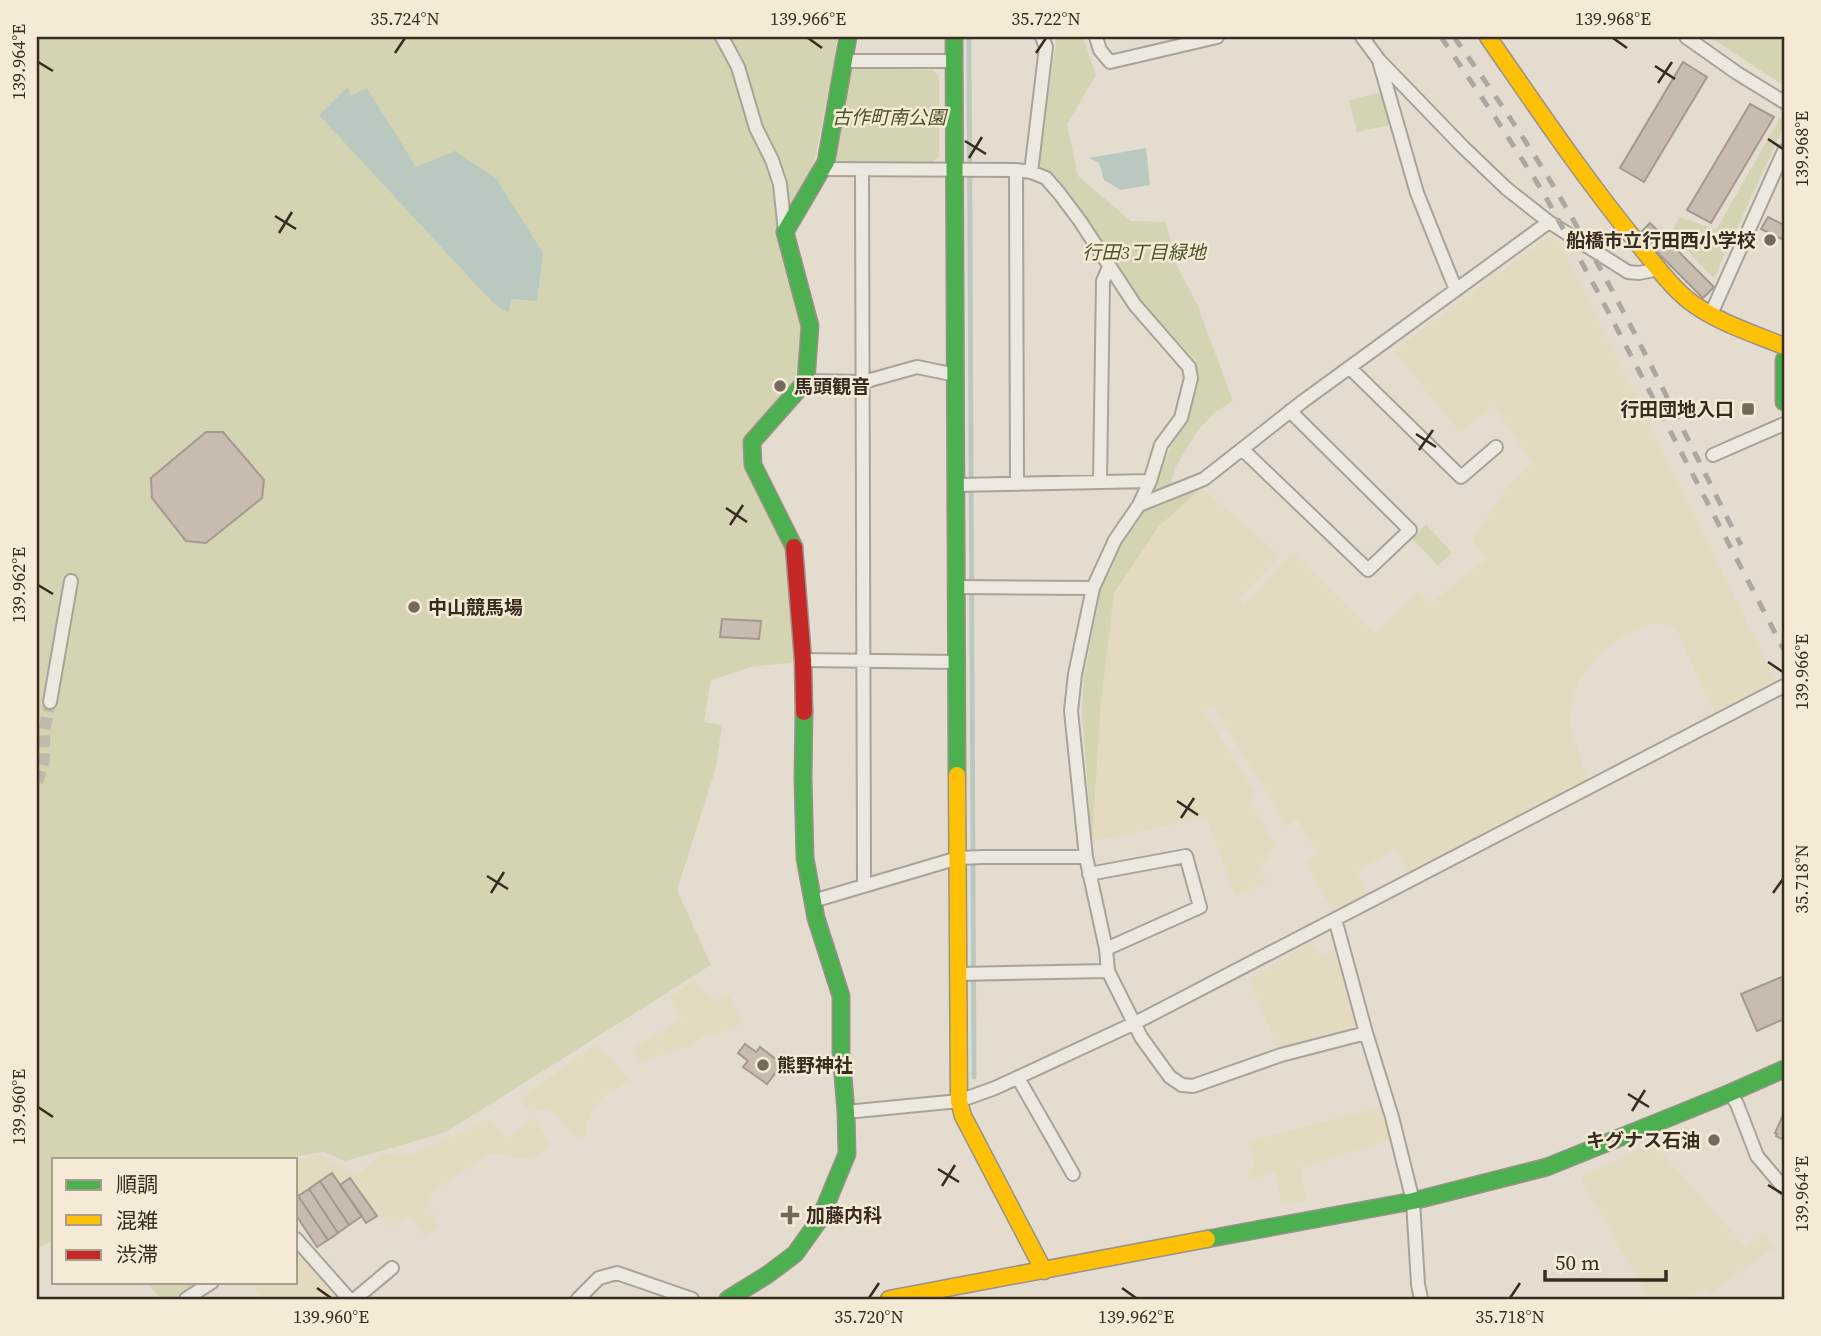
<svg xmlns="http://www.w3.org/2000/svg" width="1821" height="1336" font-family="'Source Serif 4','Noto Sans JP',serif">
<rect width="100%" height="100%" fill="#e4ddcf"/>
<path fill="#e3dbc0" d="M1549 236 1560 242 1776 681 1714 713 1676 629 1665 624H1650L1620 638 1598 655 1579 681 1573 698 1570 717 1571 727 1588 781 1409 873 1395 849 1356 872 1368 894 1333 912 1305 862 1318 853 1297 819 1285 827 1268 795 1213 706 1205 712 1255 792 1250 802 1277 847 1266 852 1270 858 1259 865 1267 882 1235 895 1206 817 1092 842 1100 712 1114 593 1159 526 1202 488 1278 554 1274 563 1239 598 1244 605 1293 553 1375 633 1418 592 1431 603 1487 558 1472 541 1507 487 1532 463 1494 406 1459 432 1394 351Z
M1311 942 1319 955 1338 948 1361 1029 1278 1049 1249 979Z
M695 981 713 1001 729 995 742 1023 735 1027 711 1036H702L690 1048H679L641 1063 632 1049 682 1019 669 997Z
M594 1045 611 1058 629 1080 614 1091 605 1095 593 1110 586 1125V1137L578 1140 550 1109H542L530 1113 520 1099Z
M1383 1106 1395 1139 1301 1167 1306 1201 1282 1205 1275 1172 1251 1180 1247 1171 1256 1167 1247 1142Z
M534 1118 551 1146 532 1159 516 1158 500 1153 489 1154 433 1191 428 1204 439 1227 426 1238 411 1216 391 1227 377 1216 350 1178 340 1185 332 1173 296 1198V1161L322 1156 358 1174 381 1153 409 1156 488 1119 507 1138Z
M1653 1143 1745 1246 1765 1234 1773 1248 1710 1294 1705 1288 1682 1299H1649L1580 1177Z
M296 1250 337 1299H263L250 1282H296Z"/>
<path fill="#d4d3b2" d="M37 37H714L733 71 749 128 768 163 779 227 780 252 804 332 799 377 743 441 744 468 788 552 796 662 751 667 711 680 704 722 722 725 716 767 677 890 711 965 446 1132 395 1147 345 1161 324 1152 278 1159H54V1241L37 1248Z
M731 37H837L834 63 814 164 789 213 785 174 762 124 743 58Z
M1054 37H1083L1096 75 1067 124 1078 176 1131 221 1166 222 1177 266 1197 304 1233 401 1214 413 1198 430 1175 468 1168 499 1202 488 1159 526 1114 593 1100 712 1092 842 1082 714 1084 674 1102 583 1154 484 1171 446 1189 420 1197 380 1196 361 1140 301 1088 219 1038 164 1056 42Z
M1710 37H1784V86Z
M849 68 933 70 939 77V156L930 165H831Z
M1383 92 1390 125 1357 132 1349 100Z
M1780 118H1784V126L1714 278 1671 233 1680 217 1716 230Z
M1426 524 1452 553 1438 566 1412 538Z
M146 1282H198L173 1299H161Z"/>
<path fill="#bac9bf" d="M348 87 351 96 367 88 416 167 455 151 496 178 543 253 537 301 511 299 509 313 494 304 319 115Z
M1146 148 1150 185 1121 190 1104 180 1099 163 1089 158Z"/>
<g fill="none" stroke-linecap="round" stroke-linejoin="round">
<path stroke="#bac9bf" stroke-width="5" d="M969 37 974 1077"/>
</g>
<path fill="#c8bbb0" stroke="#a4998e" stroke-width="2" d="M1683 62 1707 77 1644 182 1620 168Z
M1750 104 1774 117 1711 223 1687 210Z
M1768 217 1784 225V240L1761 229Z
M1650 223 1714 287 1703 298 1639 234Z
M206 432H223L264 480 262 498 206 543 186 541 152 498 151 478Z
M722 619 761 621 759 639 720 637Z
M1784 976V1019L1757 1031 1741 994Z
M745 1044 756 1052 760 1047 782 1064 767 1084 743 1067 748 1061 738 1053Z
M1784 1113V1140L1776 1136 1777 1134 1775 1133Z
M332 1173 362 1216 349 1225 320 1181Z
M350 1178 377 1216 366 1223 340 1185Z
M320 1181 349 1225 338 1233 309 1189Z
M309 1189 338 1233 328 1240 298 1196Z
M298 1196 328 1240 317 1247 296 1215V1198Z"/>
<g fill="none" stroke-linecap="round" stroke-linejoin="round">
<path stroke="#c2b9ac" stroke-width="12" stroke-dasharray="12 6" stroke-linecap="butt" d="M37 782 44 761V732L50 702"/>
<defs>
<path id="street" d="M722 37 738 67 756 128 772 160 780 184 785 232
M1096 37 1100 50 1110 62 1217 37
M1362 37 1379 60 1463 147 1507 189 1549 222 1628 272 1639 273 1659 269
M1686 37 1737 73 1784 102
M845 61H954
M1380 64 1417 193 1456 290
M822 169 1016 170 1031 172 1046 47 1042 37
M862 170 864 885
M1016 170 1017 484
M1031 172 1046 178 1059 193 1080 221 1135 305 1189 367 1191 378 1181 418 1161 445 1150 481 1139 505 1115 540 1093 588 1075 674 1071 711 1086 857 1106 949 1108 971 1141 1037 1159 1062 1170 1077 1182 1085 1193 1086 1281 1055 1366 1033
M1711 314 1784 151
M1350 368 1461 477 1496 447
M806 381 863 382 917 367 956 375
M1242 449 1368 570 1410 530 1290 411
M1713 455 1784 424
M1100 482 1103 281 1109 267
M957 485 1150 481
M1139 505 1204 479 1302 402 1549 222
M957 587 1093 588
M803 660 957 662
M50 702 71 581
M1089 874 1186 856 1200 907 1106 949
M813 901 958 858 983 857H1086
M1335 919 1366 1033 1392 1117 1413 1201 1418 1284 1421 1299
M958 974 1108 971
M1018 1078 1073 1174
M1730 1093 1737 1104 1757 1156 1784 1188
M846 1112 959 1101 995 1088 1135 1023 1784 686
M296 1239 349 1299
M186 1299 212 1282
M355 1299 392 1268
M578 1299 599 1278 617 1273 692 1299"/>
<path id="fast" d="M954 37 957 775
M1784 360V402
M794 547 753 465 752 442 806 381 810 326 785 232 826 162 848 37
M1207 1239 1413 1201 1547 1167 1730 1093 1784 1069
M728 1299 767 1275 795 1254 820 1219 847 1154 846 1112 841 1052V996L816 918 805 858 803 778 804 712"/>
<path id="slow" d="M1488 37C1536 106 1582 175 1635 240 1652 260 1667 283 1688 300 1716 322 1752 333 1784 346
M957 775 959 1101 963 1116 1044 1271
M889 1299 1207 1239"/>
<path id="jam" d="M794 547 803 660 804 712"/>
</defs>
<use href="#street" stroke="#a9a298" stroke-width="16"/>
<use href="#fast" stroke="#999288" stroke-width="19"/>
<use href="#slow" stroke="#999288" stroke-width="19"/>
<use href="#jam" stroke="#999288" stroke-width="19"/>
<use href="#street" stroke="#ece8e0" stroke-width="12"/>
<use href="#fast" stroke="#4caf50" stroke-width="16"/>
<use href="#slow" stroke="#ffc107" stroke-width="16"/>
<use href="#jam" stroke="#c62828" stroke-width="16"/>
<path stroke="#aca7a0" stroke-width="5" stroke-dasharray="12 12" stroke-linecap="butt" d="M1441 37 1495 117 1543 192 1600 296 1784 650
M1454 37C1489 86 1523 136 1554 187 1623 303 1680 425 1741 545"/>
</g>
<path fill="none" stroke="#382b20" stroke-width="2.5" d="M808 38 822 48M1613 38 1627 48M395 53 405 38M1036 53 1046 38M38 62 53 71M1655 66 1675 79M1658 83 1672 62M1768 139 1783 149M965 141 986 154M969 158 982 137M275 216 296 229M279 233 292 212M1416 434 1436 447M1419 450 1433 430M726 508 747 522M730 525 743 505M38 585 53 594M1768 662 1783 672M1177 801 1198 815M1181 818 1194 798M487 876 508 889M491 893 504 872M1773 893 1783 879M1628 1094 1649 1107M38 1107 53 1117M1632 1111 1645 1090M938 1169 959 1182M1768 1185 1783 1194M942 1186 955 1165M317 1288 331 1298M1122 1288 1136 1298M869 1298 879 1283M1510 1298 1520 1283"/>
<g fill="#74695d" stroke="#f4ead6" stroke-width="2.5">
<circle cx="1770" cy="240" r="7"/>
<circle cx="780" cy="386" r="7"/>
<rect x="1741" y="402" width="14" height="14" rx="3.5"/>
<circle cx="414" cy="607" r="7"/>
<circle cx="763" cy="1065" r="7"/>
<circle cx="1714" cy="1140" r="7"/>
<path d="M786.5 1204.5h7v7h7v7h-7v7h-7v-7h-7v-7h7z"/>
</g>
<g text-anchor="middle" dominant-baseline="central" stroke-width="5" stroke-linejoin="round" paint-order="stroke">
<g font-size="19" font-style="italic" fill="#4a5427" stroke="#f4ead6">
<text x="889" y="117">古作町南公園</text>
<text x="1144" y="252">行田3丁目緑地</text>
</g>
<g font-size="19" font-weight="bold" fill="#382b20" stroke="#f4ead6" text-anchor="start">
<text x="1756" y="240" text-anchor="end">船橋市立行田西小学校</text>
<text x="794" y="386">馬頭観音</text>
<text x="1734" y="409" text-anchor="end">行田団地入口</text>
<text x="428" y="607">中山競馬場</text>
<text x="777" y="1065">熊野神社</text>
<text x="1700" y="1140" text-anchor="end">キグナス石油</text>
<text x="806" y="1215">加藤内科</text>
</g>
</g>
<rect width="1821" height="1336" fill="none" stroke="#f4ead6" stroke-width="77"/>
<rect x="52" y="1158" width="245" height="126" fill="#f4ead6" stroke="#a99e8d" stroke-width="2"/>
<rect x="66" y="1180" width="35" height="10" fill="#4caf50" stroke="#a99e8d" stroke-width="2"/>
<text x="116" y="1192" font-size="21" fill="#382b20">順調</text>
<rect x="66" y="1215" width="35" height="10" fill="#ffc107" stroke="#a99e8d" stroke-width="2"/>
<text x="116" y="1228" font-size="21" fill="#382b20">混雑</text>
<rect x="66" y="1250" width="35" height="10" fill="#c62828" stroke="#a99e8d" stroke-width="2"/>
<text x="116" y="1262" font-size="21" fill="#382b20">渋滞</text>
<path d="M1545 1270v10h121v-10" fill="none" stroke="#382b20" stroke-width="3.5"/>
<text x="1555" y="1270" font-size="21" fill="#382b20" stroke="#f4ead6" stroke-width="5" paint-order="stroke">50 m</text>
<rect x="38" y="38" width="1745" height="1260" fill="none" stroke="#382b20" stroke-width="2.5"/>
<g font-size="18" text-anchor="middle" fill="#382b20">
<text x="405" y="25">35.724°N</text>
<text x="808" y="25">139.966°E</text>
<text x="1046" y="25">35.722°N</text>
<text x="1613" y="25">139.968°E</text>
<text transform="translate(19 62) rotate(-90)" y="6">139.964°E</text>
<text transform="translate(1802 149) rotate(-90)" y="6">139.968°E</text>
<text transform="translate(19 585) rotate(-90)" y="6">139.962°E</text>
<text transform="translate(1802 672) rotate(-90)" y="6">139.966°E</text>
<text transform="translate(1802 879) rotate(-90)" y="6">35.718°N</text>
<text transform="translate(19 1107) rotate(-90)" y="6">139.960°E</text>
<text transform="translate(1802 1194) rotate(-90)" y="6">139.964°E</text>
<text x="331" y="1323">139.960°E</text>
<text x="869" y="1323">35.720°N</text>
<text x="1136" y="1323">139.962°E</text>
<text x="1510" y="1323">35.718°N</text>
</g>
</svg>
